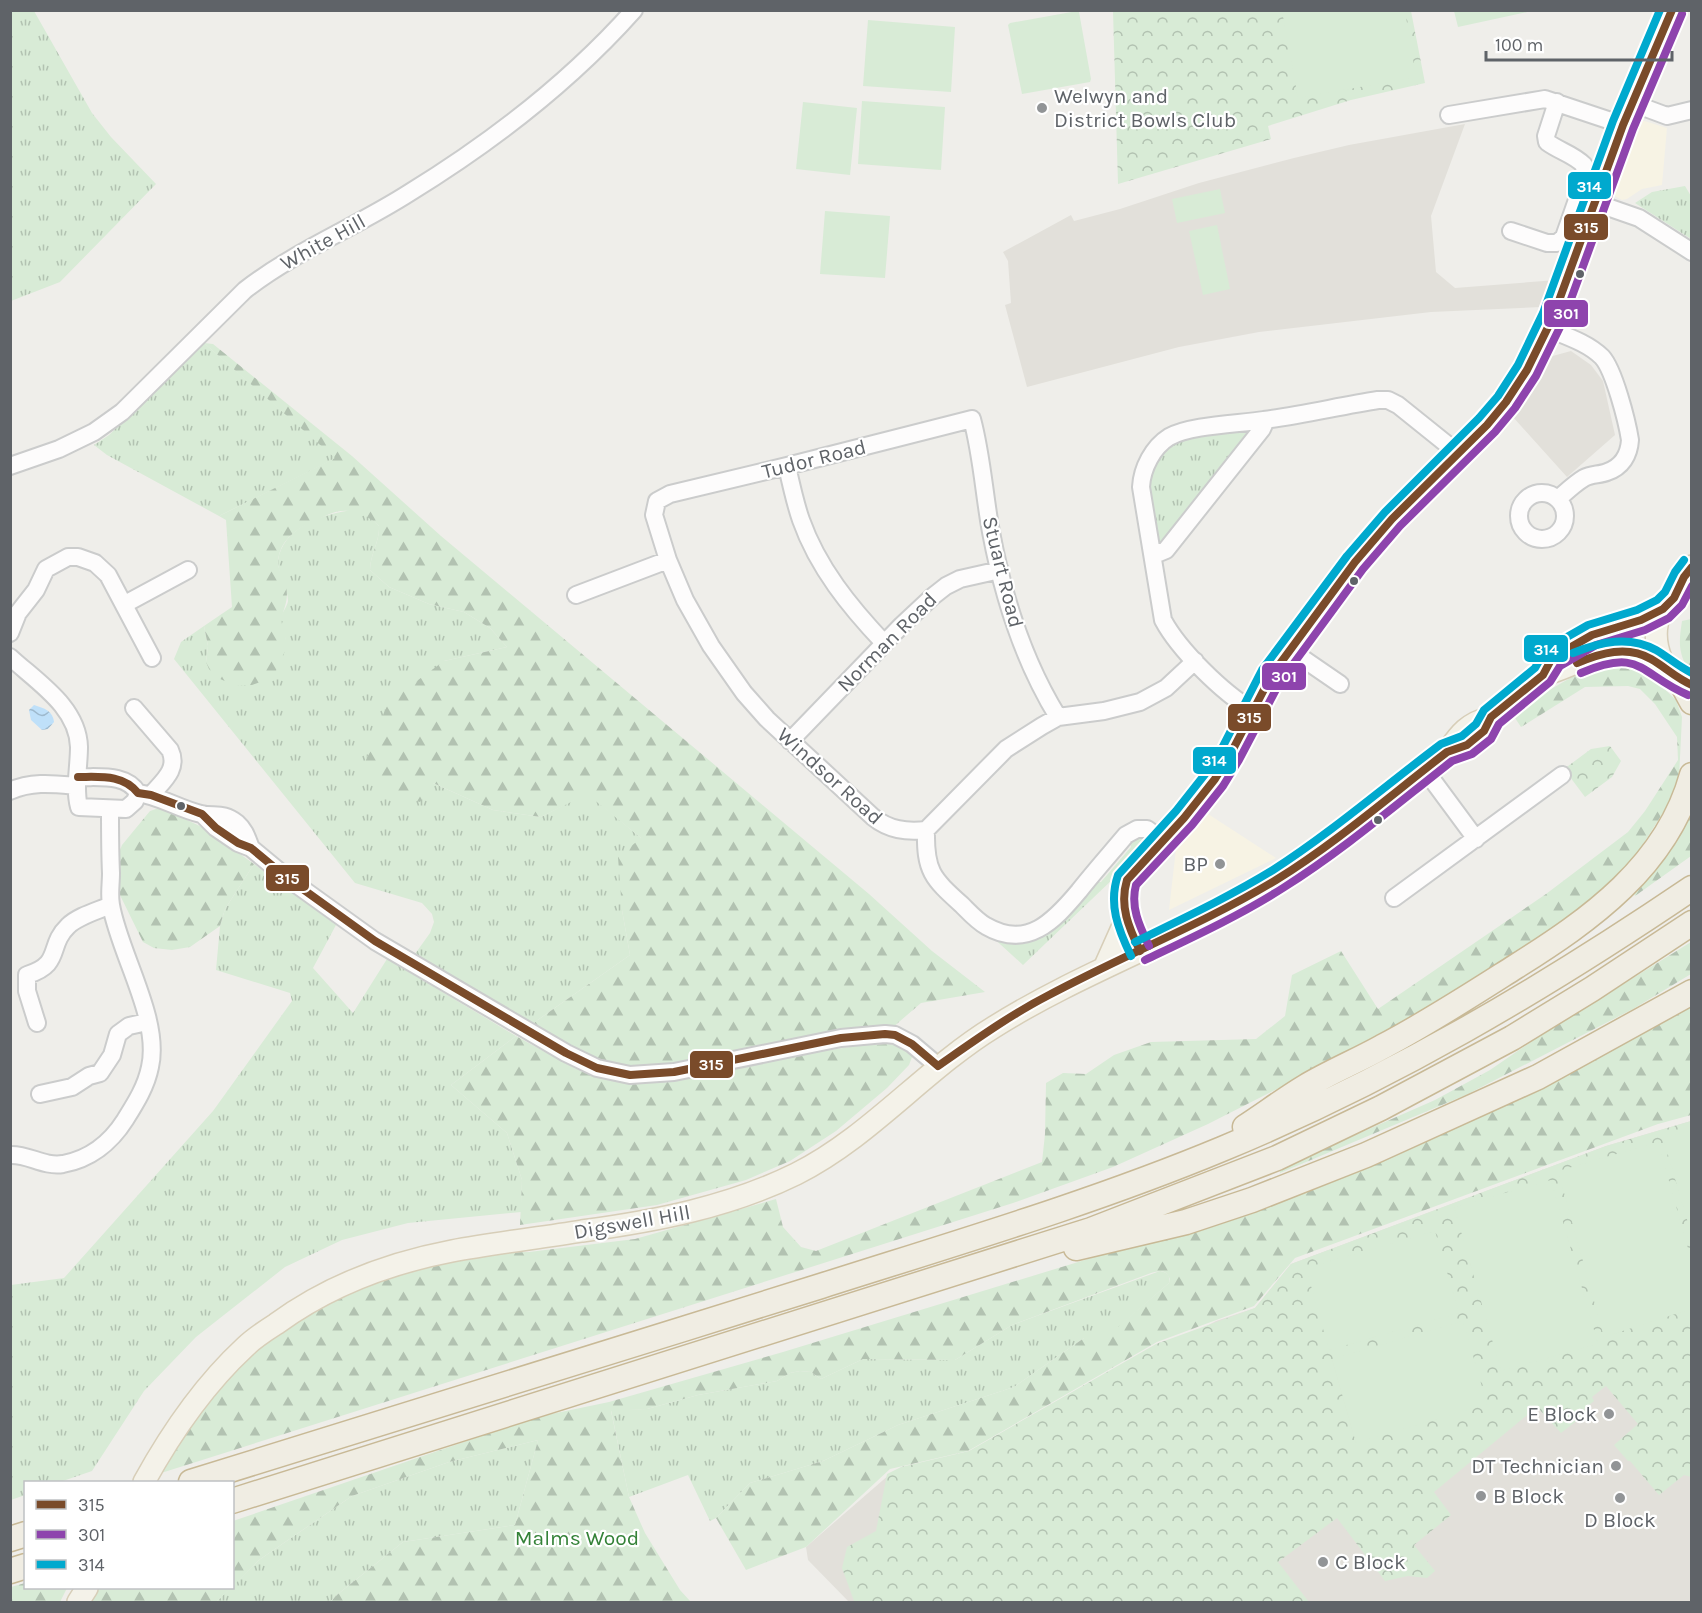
<svg xmlns="http://www.w3.org/2000/svg" width="1702" height="1613" font-family="Karla,sans-serif">
<defs>
<pattern id="grass-tufts" width="24" height="20" patternUnits="userSpaceOnUse" patternTransform="scale(1.5)"><rect width="24" height="20" fill="#d8ebd6"/><path d="M3 7l-1-3M5 7V3M7 7l1-3M15 17l-1-3M17 17v-4M19 17l1-3" fill="none" stroke="#b2c2b1"/></pattern>
<pattern id="forest-firs" width="22" height="20" patternUnits="userSpaceOnUse" patternTransform="scale(1.5)"><rect width="22" height="20" fill="#d8ebd6"/><path d="M5 1l3.5 6h-7zM16 11l3.5 6h-7z" fill="#b2c2b1"/></pattern>
<pattern id="park-crowns" width="20" height="18" patternUnits="userSpaceOnUse" patternTransform="scale(1.5)"><rect width="20" height="18" fill="#d8ebd6"/><path d="M2 6a3 3 0 1 1 6 0M12 15a3 3 0 1 1 6 0" fill="none" stroke="#b2c2b1"/></pattern>
<pattern id="water-waves" width="16" height="10" patternUnits="userSpaceOnUse" patternTransform="scale(1.5)"><rect width="16" height="10" fill="#bfe0f9"/><path d="M0 5q4-4 8 0t8 0" fill="none" stroke="#9eb9cd"/></pattern>
</defs>
<rect width="100%" height="100%" fill="#efeeea"/>
<path fill="#f7f3e4" d="M1635 118 1667 128 1662 185 1642 189 1627 199 1622 200 1613 195 1609 190Z
M1205 812 1276 858 1169 910 1177 840Z"/>
<path fill="#e2e0da" d="M1465 124 1431 216 1436 272 1455 288 1557 280 1541 307 1431 312 1259 332 1179 347 1027 387 1005 305 1011 303 1008 261 1003 252 1071 215 1074 221 1120 209 1199 183 1294 158 1349 145Z
M1571 351 1591 365 1603 381 1615 435 1567 477 1512 416 1530 392 1549 357Z
M1691 1121V1602H849L808 1560 806 1547 890 1474 970 1454 1216 1321 1255 1308 1291 1264 1606 1146Z"/>
<path fill="url(#grass-tufts)" d="M11 10 34 11 92 113 111 137 156 184 60 282 11 301Z
M1685 186 1691 196V239L1635 203 1652 192Z
M204 343 336 458 219 516 107 455 94 445 109 435Z
M1256 426 1160 544 1156 542C1154 528 1146 500 1147 487 1152 431 1214 433 1256 426Z
M353 510 367 515 379 526C380 541 370 554 370 570L389 587 429 604 464 612 490 628 507 647 444 661 433 783 493 810 541 817 587 793 641 838 622 910 630 955 532 1024 415 954 430 933 434 922 432 914 422 903 355 883 174 659 181 642 204 626 208 646 206 662 286 641C285 634 280 625 281 618 282 612 287 607 288 601 288 587 277 572 278 561 282 527 325 513 353 510Z
M1140 834 1151 839 1114 878 1023 965 989 934 1024 939 1093 882H1101L1131 847 1129 840Z
M254 864 336 925 313 968 353 1013 387 959 516 1036 451 1085 507 1133 522 1180 521 1212 408 1223 342 1240 285 1267 196 1337 144 1391 92 1471 60 1482H26L25 1495 11 1500V1285L64 1278 213 1111 292 1001 290 993 216 970 220 926 225 909Z
M1160 1271C1167 1272 1171 1276 1169 1283L1105 1339 1084 1338 1014 1387 898 1425 823 1461 750 1483 716 1518 710 1521 688 1475 629 1497 611 1410 647 1409 698 1395 777 1381 790 1373 800 1371 811 1372 821 1379 863 1359 955 1360 1012 1325Z
M538 1440 515 1525 403 1542 338 1594 330 1602H216L259 1560 352 1496 449 1462Z"/>
<path fill="url(#forest-firs)" d="M204 343 213 344 352 456 441 536 869 894 932 951 985 992 921 1003 892 1028 854 1029 815 1034 713 1058 660 1066 631 1067 603 1062 575 1049 532 1024 630 955 622 910 618 857 641 838 587 794 541 817 493 810 433 783 420 802 378 790 365 763 388 702 444 661 507 647 490 628 464 612 429 604 389 587 370 570C370 554 380 541 379 526 363 511 345 506 325 516 305 525 281 534 278 561 277 569 285 579 286 587 289 600 284 606 282 618 280 625 286 633 286 640 287 653 278 668 272 678L252 685 236 686 218 678 209 669 206 662 208 646 204 626 232 607 226 520 219 516 335 458Z
M1691 619V665L1687 668C1678 650 1679 641 1682 621Z
M1624 665 1649 674 1676 700 1682 717 1679 778 1666 808 1640 849 1603 893 1537 941 1453 996 1348 1053 1208 1124 1113 1167 1013 1203 158 1474 197 1411 253 1349 294 1320 374 1281 484 1253 529 1252 635 1239 776 1199 783 1227 801 1247 816 1251 1042 1162 1045 1134 1046 1083 1063 1073 1086 1074 1114 1055 1151 1042 1256 1039 1285 1016 1292 975 1341 951 1378 1009 1546 894 1628 832 1645 811 1678 760 1677 737 1655 704 1640 689 1628 686 1585 687 1521 727 1511 712 1579 673Z
M1691 800V856L1635 896 1632 888Z
M156 809H163L202 827 254 864 225 909 220 926 190 947 172 950 154 948 143 942 117 889V857L122 845 150 811Z
M1691 942V974L1633 1009 1468 1094 1280 1173V1168L1435 1100 1490 1070 1538 1037Z
M1691 1003V1115L1658 1124 1295 1258 1254 1306 1157 1342 968 1451 890 1469 806 1547 746 1570 716 1518 750 1483 823 1461 898 1425 1014 1387 1084 1338H1105L1169 1283 1170 1279C1165 1269 1160 1271 1151 1273L1012 1325 955 1360 863 1359 821 1379 811 1372 800 1371 790 1373 777 1381 698 1395 647 1409 611 1411 629 1497 645 1533 680 1590 691 1602H330L338 1594 403 1542 515 1525 538 1440 449 1462 352 1496 259 1560 233 1586V1521L537 1417 609 1402 783 1352 1229 1216Z
M516 1036 574 1068 601 1078 626 1083 698 1077 815 1052 864 1045 890 1044 902 1047 911 1053 912 1057 909 1065 887 1088 836 1131 790 1161 746 1180 657 1205 520 1225 522 1180 507 1133 451 1085Z
M25 1583 26 1588H67L60 1602H11V1587Z
M94 1588H231L216 1602H85Z"/>
<path fill="url(#park-crowns)" d="M1113 11H1411L1425 83 1351 100 1268 126 1271 139 1118 184Z
M1610 746 1621 761 1612 777 1585 797 1564 769 1591 749Z
M1691 1121V1477L1684 1475 1659 1495 1630 1461H1628L1614 1445 1638 1424 1606 1386 1592 1397 1594 1401 1584 1409 1587 1413 1561 1433 1537 1407 1434 1492 1451 1515 1414 1545 1435 1571 1427 1578 1408 1576 1385 1581 1337 1518 1278 1562 1309 1602 854 1601 842 1568 847 1547 876 1531 887 1474 901 1467 969 1451 1156 1344 1255 1308 1291 1264 1606 1146Z"/>
<path fill="#d8ebd6" d="M1077 11 1079 12 1091 79 1090 82 1022 94 1008 25 1010 23Z
M1282 11H1405L1416 77 1298 98Z
M1454 11V10L1532 11 1458 27Z
M868 20 955 27 951 92 863 86Z
M862 101 945 107 941 170 858 164Z
M803 102 857 108 850 175 796 169Z
M1220 189 1225 213 1177 223 1172 199Z
M825 211 890 216 885 278 820 274Z
M1217 225 1230 289 1203 295 1189 231Z
M1691 1131H1692L1691 1233 1663 1138Z
M1658 1142 1691 1259V1309L1604 1337 1558 1171Z
M1551 1180 1598 1344 1501 1371 1454 1207Z
M1435 1231 1459 1313 1329 1350 1306 1268Z
M1463 1321 1487 1404 1356 1443 1332 1359Z"/>
<path fill="url(#water-waves)" d="M34 705C44 708 53 711 54 722L48 729 42 730 31 720 29 710Z"/>
<g fill="none" stroke-linecap="round" stroke-linejoin="round">
<defs>
<path id="minor" d="M1632 103 1667 116 1692 110
M1449 115 1545 99 1623 125
M1596 203 1639 218 1692 252
M1511 231 1547 243H1557L1564 237 1585 177 1584 165C1573 154 1559 151 1547 142L1546 136 1557 102
M1549 329C1566 336 1588 343 1602 357 1614 370 1627 421 1630 440 1629 455 1622 467 1607 472 1600 475 1591 474 1584 478 1574 484 1566 492 1558 499
M10 466 59 449 94 432 122 412 245 290C295 251 356 227 409 193 492 142 569 83 634 10
M787 466C791 484 795 503 801 520 818 568 850 607 884 643
M1519 516a23 23 0 1 1 46 0a23 23 0 1 1-46 0Z
M1154 555 1166 550 1262 429 1266 420
M576 595 668 560
M125 604 188 570
M10 633 18 613 36 590 46 569 68 557H78L95 563 108 575 152 658
M1289 649 1340 684
M10 657C37 682 78 707 79 747 79 767 74 788 79 807L126 809 135 801 138 793
M134 708 170 750C179 769 163 781 151 795
M1252 710C1223 693 1179 650 1163 620L1141 487C1142 468 1153 447 1169 437 1190 425 1239 424 1264 420 1302 415 1340 406 1378 400H1388L1398 405 1459 454
M1058 717C1024 662 1003 596 991 532 984 494 982 456 972 419L787 466 670 494 657 501 654 515 668 560 685 600 711 646 744 693 767 719 873 817C889 830 906 832 926 830L1006 749 1042 726 1058 717 1104 711 1140 702 1166 688 1195 661
M790 741 902 625 932 597 946 586 960 579 1000 570
M1425 770 1476 839
M78 777C99 778 126 773 138 793 160 796 179 809 201 814 215 817 223 812 237 823 245 830 247 838 251 848
M10 791C32 781 54 784 77 786
M202 814 216 828 238 843 251 848 286 877 375 941 566 1053 597 1068 630 1075 674 1072 841 1038 885 1034 895 1035 912 1044 938 1066
M926 830C925 871 932 878 962 905 969 912 977 921 986 926 1027 950 1054 921 1079 891 1094 872 1110 854 1126 835L1137 829H1147L1163 841
M1394 898 1562 775
M1140 951C1129 928 1117 905 1127 880L1184 818 1215 779 1230 755 1271 676 1355 562 1392 519 1487 425 1506 402 1527 370 1553 317 1623 125 1672 10
M37 1023 27 991V975C63 964 47 946 68 926 78 916 97 911 111 905
M40 1094 72 1087 89 1076 100 1073 112 1055 118 1034 129 1026 147 1022
M10 1155C29 1154 43 1167 63 1164 90 1159 111 1142 125 1120 135 1104 146 1087 150 1067 161 1019 119 953 111 905 109 895 111 884 111 873 110 852 110 831 110 810"/>
<path id="major" d="M1674 598 1684 577 1692 566
M1668 671C1648 642 1652 598 1692 590
M1543 675C1575 667 1606 642 1640 654 1651 658 1660 665 1669 671
M1485 729 1491 717 1543 675 1552 658 1592 635 1641 620 1663 609
M1105 966 1126 919
M144 1482C171 1433 204 1385 245 1347 254 1338 265 1331 276 1324 328 1286 389 1263 452 1251 495 1243 539 1238 582 1231 656 1221 729 1207 796 1174 870 1137 924 1070 994 1027 1075 976 1165 944 1247 897 1319 856 1382 803 1447 752 1460 733 1468 723 1491 717
M78 1602 87 1588"/>
<path id="highway" d="M1680 680 1692 702
M1245 1127C1265 1114 1285 1099 1305 1087 1330 1072 1357 1061 1382 1047 1428 1023 1471 995 1515 967 1590 920 1667 866 1692 775
M1076 1248 1186 1222 1252 1200 1366 1155 1538 1077 1692 992
M191 1482C400 1416 611 1352 821 1286 956 1243 1092 1203 1222 1149 1389 1080 1543 989 1692 888
M232 1501 1091 1230 1277 1158 1381 1108 1512 1038 1592 989 1692 923
M10 1539 26 1534
M10 1571 26 1566"/>
</defs>
<use href="#minor" stroke="#cbcccc" stroke-width="20"/>
<use href="#major" stroke="#d7ceb8" stroke-width="24"/>
<use href="#highway" stroke="#c8b996" stroke-width="27"/>
<use href="#minor" stroke="#fdfcfc" stroke-width="16"/>
<use href="#major" stroke="#f4f2e9" stroke-width="21"/>
<use href="#highway" stroke="#f0ede3" stroke-width="24"/>
<defs>
<path id="bus-1" d="M1577 663C1601 653 1627 645 1651 659 1665 667 1676 678 1692 685
M78 777C100 777 123 774 138 793L151 795 202 814 216 828 238 843 251 848 286 877 375 941 566 1053 597 1068 630 1075 674 1072 841 1038 885 1034 895 1035 912 1044 938 1066
M1140 951C1129 928 1119 906 1127 880L1184 818 1215 779 1230 755 1271 676 1355 562 1392 519 1487 425 1506 402 1527 370 1553 317 1623 125 1672 10
M938 1066C974 1041 1010 1015 1049 995 1124 955 1203 924 1276 880 1336 843 1391 795 1447 752L1467 745 1484 731 1491 717 1543 675 1552 658 1592 635 1641 620 1663 609 1674 598 1684 577 1692 567"/>
<path id="bus-2" d="M1581 673C1642 647 1639 674 1688 695
M1149 946C1140 927 1130 907 1136 885L1192 825 1223 786 1239 760 1280 682 1363 569 1400 526 1495 432 1515 408 1536 376 1563 321 1633 129 1682 14
M1145 960C1191 938 1239 916 1283 888 1342 851 1397 804 1452 761L1472 754 1491 739 1499 724 1550 682 1560 666 1596 645 1645 630 1669 618 1682 605 1692 586"/>
<path id="bus-3" d="M1573 653C1600 642 1629 635 1656 650 1668 657 1679 667 1692 673
M1135 942C1182 919 1229 897 1273 870 1332 832 1385 786 1441 744L1462 736 1476 724 1484 710 1535 668 1546 649 1588 625 1637 610 1657 600 1665 592 1675 572 1684 560
M1131 956C1118 929 1108 904 1118 875L1176 811 1206 773 1221 750 1262 670 1347 556 1385 512 1479 418 1498 396 1518 365 1543 313 1613 121 1660 10"/>
</defs>
<use href="#bus-1" stroke="#fff" stroke-width="12"/>
<use href="#bus-2" stroke="#fff" stroke-width="12"/>
<use href="#bus-3" stroke="#fff" stroke-width="12"/>
<use href="#bus-1" stroke="#7a4b2a" stroke-width="8"/>
<use href="#bus-2" stroke="#8e44ad" stroke-width="8"/>
<use href="#bus-3" stroke="#00a9ce" stroke-width="8"/>
</g>
<g fill="#919496" stroke="#fff" stroke-width="2">
<circle cx="1042" cy="108" r="6"/>
<circle cx="1220" cy="864" r="6"/>
<circle cx="1609" cy="1414" r="6"/>
<circle cx="1616" cy="1466" r="6"/>
<circle cx="1481" cy="1496" r="6"/>
<circle cx="1620" cy="1498" r="6"/>
<circle cx="1323" cy="1562" r="6"/>
</g>
<g fill="#5f6368" stroke="#fff" stroke-width="2">
<circle cx="1580" cy="274" r="5"/>
<circle cx="1354" cy="581" r="5"/>
<circle cx="181" cy="806" r="5"/>
<circle cx="1378" cy="820" r="5"/>
</g>
<g text-anchor="middle" dominant-baseline="central" stroke-width="4.5" stroke-linejoin="round" paint-order="stroke">
<g font-size="21" fill="#5f6368" stroke="#fff" text-anchor="start">
<text x="1054" y="96">Welwyn and<tspan x="1054" dy="24">District Bowls Club</tspan></text>
<text x="1208" y="864" text-anchor="end">BP</text>
<text x="1597" y="1414" text-anchor="end">E Block</text>
<text x="1604" y="1466" text-anchor="end">DT Technician</text>
<text x="1493" y="1496">B Block</text>
<text x="1620" y="1520" text-anchor="middle">D Block</text>
<text x="1335" y="1562">C Block</text>
</g>
<g font-size="21" fill="#5f6368" stroke="#fff">
<text transform="translate(323 242) rotate(-29)">White Hill</text>
<text transform="translate(814 459) rotate(-14)">Tudor Road</text>
<text transform="translate(1003 572) rotate(76)">Stuart Road</text>
<text transform="translate(887 642) rotate(-45)">Norman Road</text>
<text transform="translate(830 776) rotate(42)">Windsor Road</text>
<text transform="translate(632 1222) rotate(-10)">Digswell Hill</text>
</g>
<g font-size="21" fill="#348238" stroke="#fff">
<text x="577" y="1538">Malms Wood</text>
</g>
</g>
<g stroke="#fff" stroke-width="2">
<rect x="1567" y="171" width="45" height="29" rx="6" fill="#00a9ce"/>
<rect x="1563" y="213" width="46" height="28" rx="6" fill="#7a4b2a"/>
<rect x="1543" y="299" width="46" height="29" rx="6" fill="#8e44ad"/>
<rect x="1523" y="634" width="46" height="29" rx="6" fill="#00a9ce"/>
<rect x="1261" y="662" width="46" height="29" rx="6" fill="#8e44ad"/>
<rect x="1227" y="703" width="45" height="29" rx="6" fill="#7a4b2a"/>
<rect x="1192" y="746" width="45" height="29" rx="6" fill="#00a9ce"/>
<rect x="265" y="864" width="45" height="28" rx="6" fill="#7a4b2a"/>
<rect x="689" y="1050" width="45" height="29" rx="6" fill="#7a4b2a"/>
</g>
<g font-size="16" text-anchor="middle" font-weight="bold" fill="#fff">
<text x="1589" y="192">314</text>
<text x="1586" y="233">315</text>
<text x="1566" y="319">301</text>
<text x="1546" y="655">314</text>
<text x="1284" y="682">301</text>
<text x="1249" y="723">315</text>
<text x="1214" y="766">314</text>
<text x="287" y="884">315</text>
<text x="711" y="1070">315</text>
</g>
<rect width="1702" height="1613" fill="none" stroke="#5f6368" stroke-width="24"/>
<rect x="24" y="1481" width="210" height="108" fill="#ffffff" stroke="#bfc1c3" stroke-width="1.5"/>
<rect x="36" y="1500" width="30" height="9" fill="#7a4b2a" stroke="#bfc1c3" stroke-width="1.5"/>
<text x="78" y="1511" font-size="18" fill="#5f6368">315</text>
<rect x="36" y="1530" width="30" height="9" fill="#8e44ad" stroke="#bfc1c3" stroke-width="1.5"/>
<text x="78" y="1541" font-size="18" fill="#5f6368">301</text>
<rect x="36" y="1560" width="30" height="9" fill="#00a9ce" stroke="#bfc1c3" stroke-width="1.5"/>
<text x="78" y="1571" font-size="18" fill="#5f6368">314</text>
<path d="M1486 51v9h186v-9" fill="none" stroke="#5f6368" stroke-width="3"/>
<text x="1495" y="51" font-size="18" fill="#5f6368" stroke="#ffffff" stroke-width="4.5" paint-order="stroke">100 m</text>
</svg>
